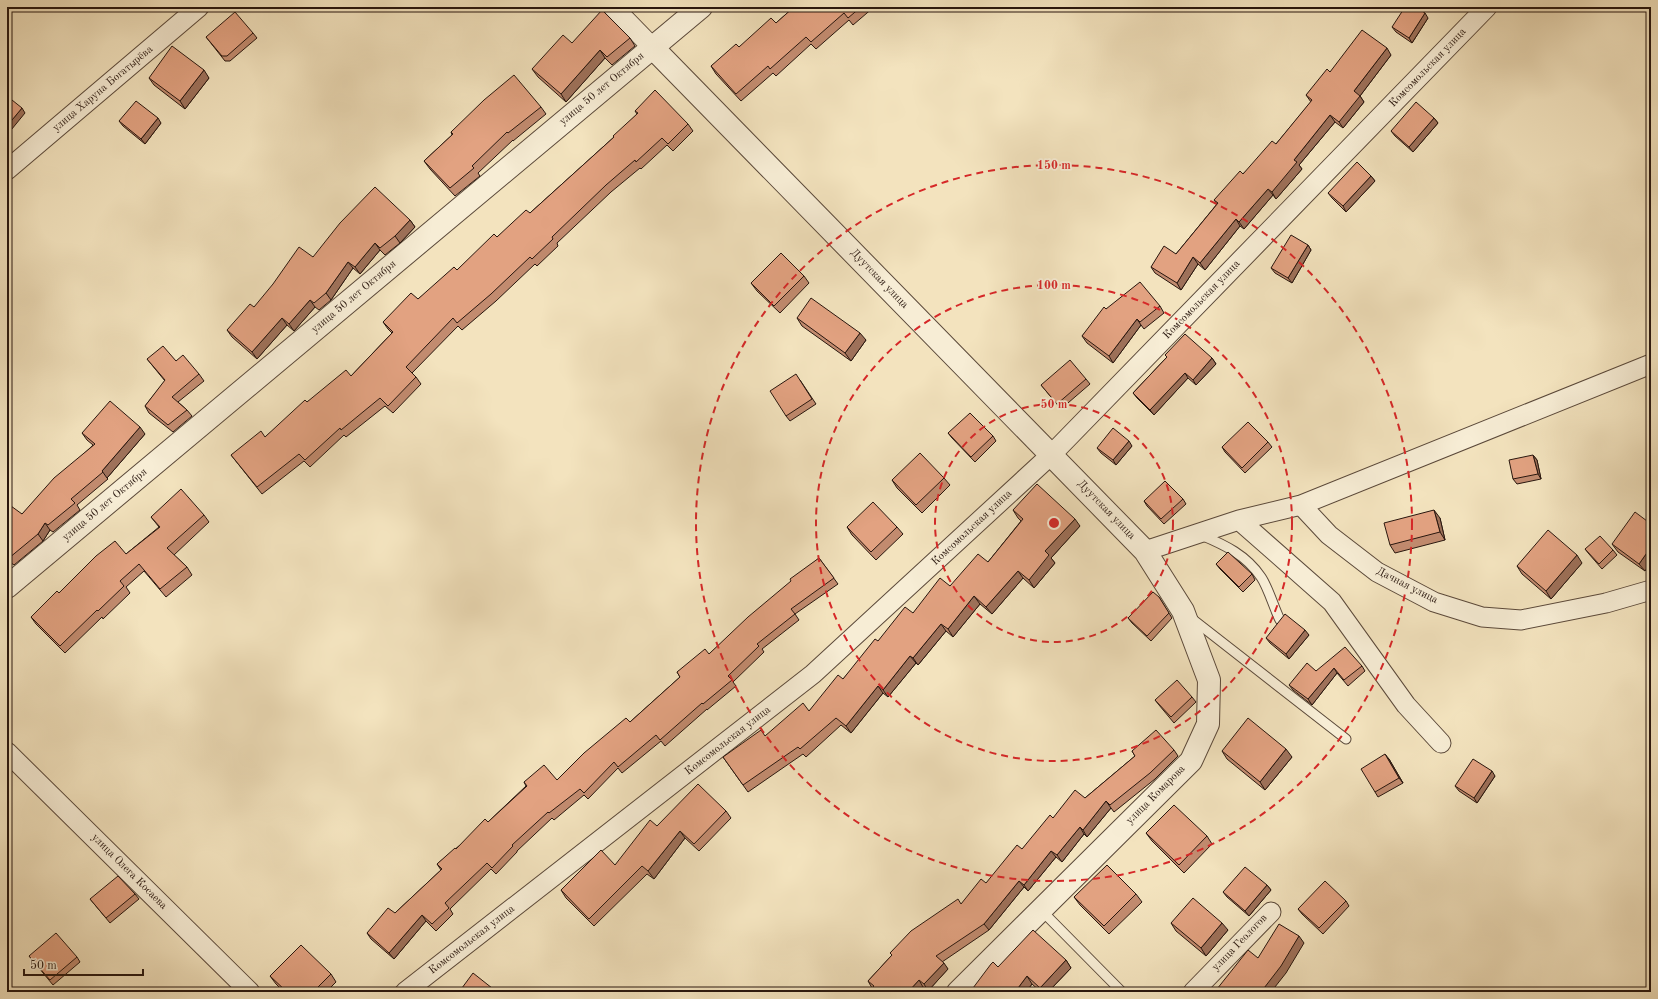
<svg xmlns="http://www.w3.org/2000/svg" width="1658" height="999" font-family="'Old Standard TT',serif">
<rect width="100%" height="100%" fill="#f3e3be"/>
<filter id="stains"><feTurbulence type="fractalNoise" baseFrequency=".005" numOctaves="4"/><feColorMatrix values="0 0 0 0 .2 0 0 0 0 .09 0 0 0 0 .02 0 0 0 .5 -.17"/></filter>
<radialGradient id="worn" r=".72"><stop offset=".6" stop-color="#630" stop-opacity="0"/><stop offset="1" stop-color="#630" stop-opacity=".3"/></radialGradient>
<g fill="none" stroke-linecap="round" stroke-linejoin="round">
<defs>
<path id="service" d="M1201 535C1225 545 1246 555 1261 577 1268 587 1274 608 1280 620
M1191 618 1346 739
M1041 910 1122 992"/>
<path id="minor" d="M613 7 652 47
M7 170 199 7
M1301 505 1329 535 1377 572 1434 602 1482 617 1521 620 1606 603 1651 590
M1239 520 1332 602 1406 705 1441 743
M1145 551 1239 520 1301 505 1651 364
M7 752 250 992
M405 992 813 674 1052 454 1487 7
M1193 992 1271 912"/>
<path id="tertiary" d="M652 47 1145 551 1183 611 1209 680 1208 724 1191 761 958 992
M7 587 701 7"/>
</defs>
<use href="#service" stroke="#5b493a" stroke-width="11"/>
<use href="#minor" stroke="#5b493a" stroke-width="21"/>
<use href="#tertiary" stroke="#5b493a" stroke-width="24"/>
<use href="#service" stroke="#f7edd5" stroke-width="9"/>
<use href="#minor" stroke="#f7edd5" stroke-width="19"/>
<use href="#tertiary" stroke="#f7edd5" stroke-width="22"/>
</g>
<path fill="#c28b6f" stroke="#28160e" d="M794 7H874L853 25 849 20 816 49 811 44 776 76 773 73 741 101 716 74 711 66 739 47 776 23Z
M1428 18 1412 43 1396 32 1392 27Z
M253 33 257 38 230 61H225L206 37Z
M630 38 635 46 612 65 605 58 566 102 538 77 532 69 572 43Z
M1391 55 1360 96 1364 102 1343 128 1335 122 1299 165 1302 169 1276 199 1273 195 1244 229 1240 226 1205 270 1198 264 1181 290 1155 273 1151 267 1176 254 1217 204 1214 200 1276 144 1311 102 1306 95 1330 72Z
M149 78H209L185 109 154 85Z
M541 107 546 114 513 141V140L478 173 480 176 455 196 430 169 424 161 452 135 451 132Z
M635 111 688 124 693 131 673 151 667 145 641 169 640 168 611 192 557 243 558 246 537 266 535 264 496 301 462 330 458 326 412 373 416 377 421 384 393 413 385 406 346 437 344 435 310 467 304 461 262 494 231 455 265 437 307 402 351 376 392 333 388 329 383 322 418 299 457 270 497 237 530 213 614 137 637 114Z
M1434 118 1438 123 1413 152 1395 136 1391 131Z
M119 121 161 123 145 144 123 126Z
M1371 176 1375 181 1346 212 1332 198 1328 193Z
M410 220 415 227 400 243 385 255 380 250 360 274 353 268 331 300 319 310 315 307 294 331 287 325 257 359 232 337 227 330 313 257Z
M1308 245 1311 250 1292 283 1275 273 1271 268Z
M804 276 809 283 780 313 757 291 751 283Z
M1160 306 1164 313 1144 329 1141 325 1113 363 1087 343 1082 336 1106 309Z
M797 318 866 340 851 361 802 326Z
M1165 355 1212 358 1216 364 1196 385 1188 378 1154 415 1137 398 1133 393 1167 357Z
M147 359 176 361 199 374 204 381 178 402 187 410 192 416 173 432 149 413 145 406 165 381Z
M1086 379 1090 384 1061 409 1041 385Z
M800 380 816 404 790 421 786 416Z
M82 433 145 434 107 478 108 479 77 505 80 510 53 532 50 530 43 541 14 565 7 560V511L22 514 93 445 87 440Z
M948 433 993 436 996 441 975 462 952 438Z
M1268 442 1272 447 1245 473 1225 452 1222 447Z
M1132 446 1116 465 1101 453 1097 448Z
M1533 455 1537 460 1541 479 1517 484 1513 479Z
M944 478 950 485 922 513 897 488 892 480Z
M1183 499 1186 504 1164 524 1147 506 1144 501Z
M1013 510 1080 526 1051 558 1055 563 1034 588 1023 578 992 614 980 604 953 637 946 631 918 665 916 663 888 697 883 693 851 733 841 725 806 757 803 754 748 792 723 757 765 736 809 711 843 679 878 641 913 613 950 586 988 562 1021 521 1018 518Z
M204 515 209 522 174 555 187 567 192 575 166 597 144 571 126 587 130 593 103 619 102 617 65 653 36 624 31 617 59 593 126 554 159 527 151 517Z
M1440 518 1445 540 1395 553 1390 545Z
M1651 524V562L1645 571 1618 552 1612 544Z
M847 527H897L903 534 876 560 852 535Z
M1585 549 1613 550 1617 555 1602 569 1589 554Z
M819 558 838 584 795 614 799 620 762 649 764 652 733 682 736 686 707 710V709L665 746 661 741 622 773 618 768 588 799 584 795 554 820 552 818 517 851V852L496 874 491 869 450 909 453 914 436 931 426 921 394 959 371 939 367 933 395 913 441 870 437 864 488 822 526 786 524 782 557 780 630 722 680 677 677 672 709 654Z
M1582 563 1551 599 1522 574 1517 566Z
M1216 564 1252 574 1255 580 1243 592 1220 569Z
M1159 597 1172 618 1151 641 1132 623 1128 618Z
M1309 635 1289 659 1270 643 1266 638Z
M1362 666 1365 671 1348 686 1337 673 1312 705 1293 690 1289 685 1316 671Z
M1192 697 1196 702 1174 723 1159 705 1155 700Z
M1174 750 1178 756 1155 779 1114 812 1111 808 1087 837 1084 834 1062 862 1056 857 1028 891 1024 887 989 930 942 962 948 969 928 991 923 987 872 988 868 981 892 955 890 953 961 904 986 883 1022 849 1053 818 1085 798 1135 756 1132 751Z
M1222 751 1292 757 1265 790 1227 759Z
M1389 759 1403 783 1378 797 1375 792Z
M1495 776 1477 803 1459 791 1455 786Z
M726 811 731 818 699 851 685 838 654 879 647 874 594 926 566 898 561 890 615 865 657 826Z
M1146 833 1207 836 1212 844 1184 873 1152 841Z
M1267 885 1271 890 1249 916 1227 897 1223 892Z
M135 894 139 899 110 923 90 899Z
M1136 894 1142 902 1109 934 1080 905 1074 897Z
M1346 901 1349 906 1323 934 1302 914 1298 909Z
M1171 923 1228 930 1206 956 1176 931Z
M29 956 77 957 80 962 53 985Z
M1066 960 1071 968 1048 992H1041L1032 984 1026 992H970L998 967Z
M331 974 336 982 326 992H284L276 984 270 976Z"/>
<path fill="#9e715a" stroke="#28160e" d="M1425 13 1428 18 1412 43 1409 38Z
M1387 48 1391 55 1360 96 1364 102 1343 128 1339 122 1354 91Z
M600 50 605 58 566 102 561 94Z
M204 70 209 78 185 109 180 101Z
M22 108 25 113 7 135V126Z
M1330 115 1335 122 1299 165 1302 169 1276 199 1272 192 1294 160Z
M158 118 161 123 145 144 141 139Z
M1434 118 1438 123 1413 152 1409 147Z
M1371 176 1375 181 1346 212 1343 206Z
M1268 189 1273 195 1244 229 1239 222Z
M1236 219 1240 226 1205 270 1200 263Z
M410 220 415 227 400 243 395 236Z
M375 243 380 250 360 274 355 267Z
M1308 245 1311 250 1292 283 1288 278Z
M1193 257 1198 264 1181 290 1177 283Z
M348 262 353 268 331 300 326 293Z
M310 300 315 307 294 331 289 324Z
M282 318 287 325 257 359 252 352Z
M1137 319 1141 325 1113 363 1109 356Z
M860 333 866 340 851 361 845 353Z
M1212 358 1216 364 1196 385 1193 380Z
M1185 373 1188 378 1154 415 1150 410Z
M140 427 145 434 107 478 102 471Z
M1129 441 1132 446 1116 465 1113 460Z
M1533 455 1537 460 1541 479 1538 474Z
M1434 510 1440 518 1445 540 1440 532Z
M1075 519 1080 526 1051 558 1055 563 1034 588 1029 580 1045 551Z
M45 523 50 530 43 541 38 534Z
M1651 547V562L1645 571 1639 564Z
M1577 555 1582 563 1551 599 1546 591Z
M1018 571 1023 578 992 614 986 607Z
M974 596 980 604 953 637 948 629Z
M941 624 946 631 918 665 913 658Z
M1305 630 1309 635 1289 659 1286 654Z
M910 656 916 663 888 697 883 690Z
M1334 668 1337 673 1312 705 1308 699Z
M878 686 883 693 851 733 846 726Z
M1286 749 1292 757 1265 790 1260 782Z
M1385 754 1389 759 1403 783 1399 778Z
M1492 771 1495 776 1477 803 1474 798Z
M1106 801 1111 808 1087 837 1083 830Z
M1080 827 1084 834 1062 862 1057 855Z
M680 831 685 838 654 879 648 871Z
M1051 851 1056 857 1028 891 1024 885Z
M1019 881 1024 887 989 930 984 924Z
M1267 885 1271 890 1249 916 1245 911Z
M422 915 426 921 394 959 389 953Z
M1222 923 1228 930 1206 956 1201 948Z
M1299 936 1304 943 1286 973 1271 992H1261Z
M1066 960 1071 968 1048 992H1042L1040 988Z
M944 963 948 969 928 991 924 984Z
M1027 976 1032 984 1026 992H1015Z
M919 980 923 987 919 992H908Z"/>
<path fill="#e2a281" stroke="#28160e" d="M794 7H861L848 18 844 13 811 42 806 37 770 69 768 66 736 94 711 66 736 44 739 47 771 18 776 23Z
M1405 7H1416L1425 13 1409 38 1392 27Z
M602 10 630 38 607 57 600 50 561 94 532 69 563 35 572 43Z
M235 12 253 33 227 56H222L206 37Z
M1362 30 1387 48 1354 91 1360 96 1339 122 1330 115 1294 160 1297 162 1272 192 1268 189 1239 222 1236 219 1200 263 1193 257 1177 283 1151 267 1164 246 1176 254 1218 203 1214 200 1240 171 1243 174 1272 141 1276 144 1312 100 1306 95 1327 69 1330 72Z
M172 46 204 70 180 101 149 78Z
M514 75 541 107 508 133 507 132 472 166 474 168 450 188 424 161 453 134 451 132 484 100Z
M655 90 688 124 668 144 662 138 636 162 635 160 606 185 552 237 553 239 532 259 530 257 491 294 457 323 453 318 406 367 416 377 388 406 380 398 341 430 340 428 305 460 299 454 257 487 231 455 261 431 265 437 305 400 307 402 346 370 351 376 393 332 383 322 411 293 418 299 454 267 457 270 494 234 497 237 526 210 530 213 614 137 613 136 638 113 635 111Z
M7 96 22 108 7 126Z
M136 101 158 118 141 139 119 121Z
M1416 102 1434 118 1409 147 1391 131Z
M1357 162 1371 176 1343 206 1328 193Z
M375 187 410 220 395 236 380 248 375 243 355 267 348 262 326 293 314 303 310 300 289 324 282 318 252 352 227 330 250 304 254 307 273 284 299 247 313 257 340 223Z
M1291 235 1308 245 1288 278 1271 268Z
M781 253 804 276 774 306 751 283Z
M1140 282 1160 306 1140 322 1137 319 1109 356 1082 336 1104 307 1106 309Z
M811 298 860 333 845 353 797 318Z
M1185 334 1212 358 1193 380 1185 373 1150 410 1133 393 1167 357 1165 355Z
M163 346 176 361 183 355 199 374 172 397 187 410 168 425 145 406 165 380 147 359Z
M1070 360 1086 379 1057 404 1041 385Z
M796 374 812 399 786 416 770 391Z
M110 401 140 427 102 471 103 472 71 499 75 503 48 525 45 523 38 534 9 558 7 556V511L11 506 22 514 54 478 95 444 82 433Z
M970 413 993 436 971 457 948 433Z
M1248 422 1268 442 1242 468 1222 447Z
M1113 428 1129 441 1113 460 1097 448Z
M920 453 944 478 916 505 892 480Z
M1533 455 1538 474 1513 479 1509 460Z
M1165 481 1183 499 1161 519 1144 501Z
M1037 484 1075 519 1045 551 1049 555 1029 580 1018 571 986 607 974 596 948 629 941 624 913 658 910 656 883 690 878 686 846 726 836 718 800 749 798 747 743 785 723 757 761 730 765 736 803 703 809 711 838 675 843 679 875 639 878 641 905 607 913 613 940 578 950 586 978 554 988 562 1023 519 1013 510Z
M181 489 204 515 167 548 187 567 160 589 139 564 120 581 124 586 98 611 97 610 60 646 31 617 57 591 59 593 96 556 115 541 126 554 160 527 151 517Z
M873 502 897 527 871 552 847 527Z
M1434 510 1440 532 1390 545 1384 523Z
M1635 512 1651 524V547L1639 564 1612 544Z
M1548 530 1577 555 1546 591 1517 566Z
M1600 536 1613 550 1599 564 1585 549Z
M1228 552 1252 574 1239 587 1216 564Z
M819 558 834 578 791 609 795 614 757 644 759 646 728 676 732 680 703 704 702 703 660 740 656 735 618 767 614 762 584 793 580 789 549 813 548 812 512 845 513 846 492 868 487 863 445 903 449 908 432 924 422 915 389 953 367 933 388 908 395 913 442 869 437 864 455 848 456 849 485 819 488 822 527 786 524 782 544 765 557 780 584 753 626 718 630 722 680 677 677 672 705 649 709 654 748 617 791 581 790 579Z
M1153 592 1159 597 1169 613 1147 636 1128 618Z
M1285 614 1305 630 1286 654 1266 638Z
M1345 647 1362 666 1344 680 1334 668 1308 699 1289 685 1307 663 1316 671Z
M1177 680 1192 697 1171 717 1155 700Z
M1248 718 1286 749 1260 782 1222 751Z
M1156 730 1174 750 1150 773 1110 805 1106 801 1083 830 1080 827 1057 855 1051 851 1024 885 1019 881 984 924 936 956 944 963 924 984 919 980 908 992H868L874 986 868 981 892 955 890 953 911 931 958 899 961 904 981 879 986 883 1017 845 1022 849 1050 815 1053 818 1075 790 1085 798 1135 756 1132 751Z
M1385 754 1399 778 1375 792 1361 769Z
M1473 759 1492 771 1474 798 1455 786Z
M698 784 726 811 694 844 680 831 648 871 642 866 589 919 561 890 601 850 615 865 650 820 657 826Z
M1174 805 1207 836 1179 865 1146 833Z
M1107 865 1136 894 1104 926 1074 897Z
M1245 867 1267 885 1245 911 1223 892Z
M118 876 135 894 106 918 90 899Z
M1325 881 1346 901 1319 928 1298 909Z
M1193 898 1222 923 1201 948 1171 923Z
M1279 924 1299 936 1281 966 1261 992H1211L1215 987 1217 989 1248 950 1258 958Z
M1033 930 1066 960 1040 988 1027 976 1015 992H970L991 964 993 962 998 967Z
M56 933 77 957 50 980 29 956Z
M301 945 331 974 313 992H287L270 976Z
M473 973 497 992H459Z
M1086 987 1091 992H1081Z"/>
<g fill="none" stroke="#d62828" stroke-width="2" stroke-dasharray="7 5">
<circle cx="1054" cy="523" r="119"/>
<circle cx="1054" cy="523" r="238"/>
<circle cx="1054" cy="523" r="358"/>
</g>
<g text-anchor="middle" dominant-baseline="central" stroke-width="3.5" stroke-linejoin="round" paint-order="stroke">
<g font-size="11" fill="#28160e" stroke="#f7edd5">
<text transform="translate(1428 68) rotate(-46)">Комсомольская улица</text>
<text transform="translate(103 89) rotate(-40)">улица Харуна Богатырёва</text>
<text transform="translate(602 89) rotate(-40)">улица 50 лет Октября</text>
<text transform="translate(879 279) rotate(46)">Дуутская улица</text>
<text transform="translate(354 297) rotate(-40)">улица 50 лет Октября</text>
<text transform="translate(1202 300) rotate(-46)">Комсомольская улица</text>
<text transform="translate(105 505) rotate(-40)">улица 50 лет Октября</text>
<text transform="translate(1106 510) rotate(46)">Дуутская улица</text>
<text transform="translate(972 528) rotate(-43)">Комсомольская улица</text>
<text transform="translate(1407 586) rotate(27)">Дачная улица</text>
<text transform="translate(728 741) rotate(-38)">Комсомольская улица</text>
<text transform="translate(1156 795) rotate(-45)">улица Комарова</text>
<text transform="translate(129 872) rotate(45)">улица Олега Косаева</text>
<text transform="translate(472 940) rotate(-38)">Комсомольская улица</text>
<text transform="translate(1240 943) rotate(-46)">улица Геологов</text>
</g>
</g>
<circle cx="1054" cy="523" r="6" fill="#d62828" stroke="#f7edd5" stroke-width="2"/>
<g font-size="12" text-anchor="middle" font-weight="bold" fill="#d62828" stroke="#f7edd5" stroke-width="3.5" stroke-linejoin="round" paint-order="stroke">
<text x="1054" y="169">150 m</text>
<text x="1054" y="289">100 m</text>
<text x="1054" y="408">50 m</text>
</g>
<rect width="1658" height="999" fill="none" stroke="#f3e3be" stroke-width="24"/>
<rect x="8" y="8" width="1642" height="983" fill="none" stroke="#28160e" stroke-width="2"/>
<rect x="12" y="12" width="1634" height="975" fill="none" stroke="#28160e"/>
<path d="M24 969v6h119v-6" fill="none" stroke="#28160e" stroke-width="2"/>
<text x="30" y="969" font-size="12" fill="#28160e" stroke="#f7edd5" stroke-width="3" paint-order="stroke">50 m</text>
<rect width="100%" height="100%" filter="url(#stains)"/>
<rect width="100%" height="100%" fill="url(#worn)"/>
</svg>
